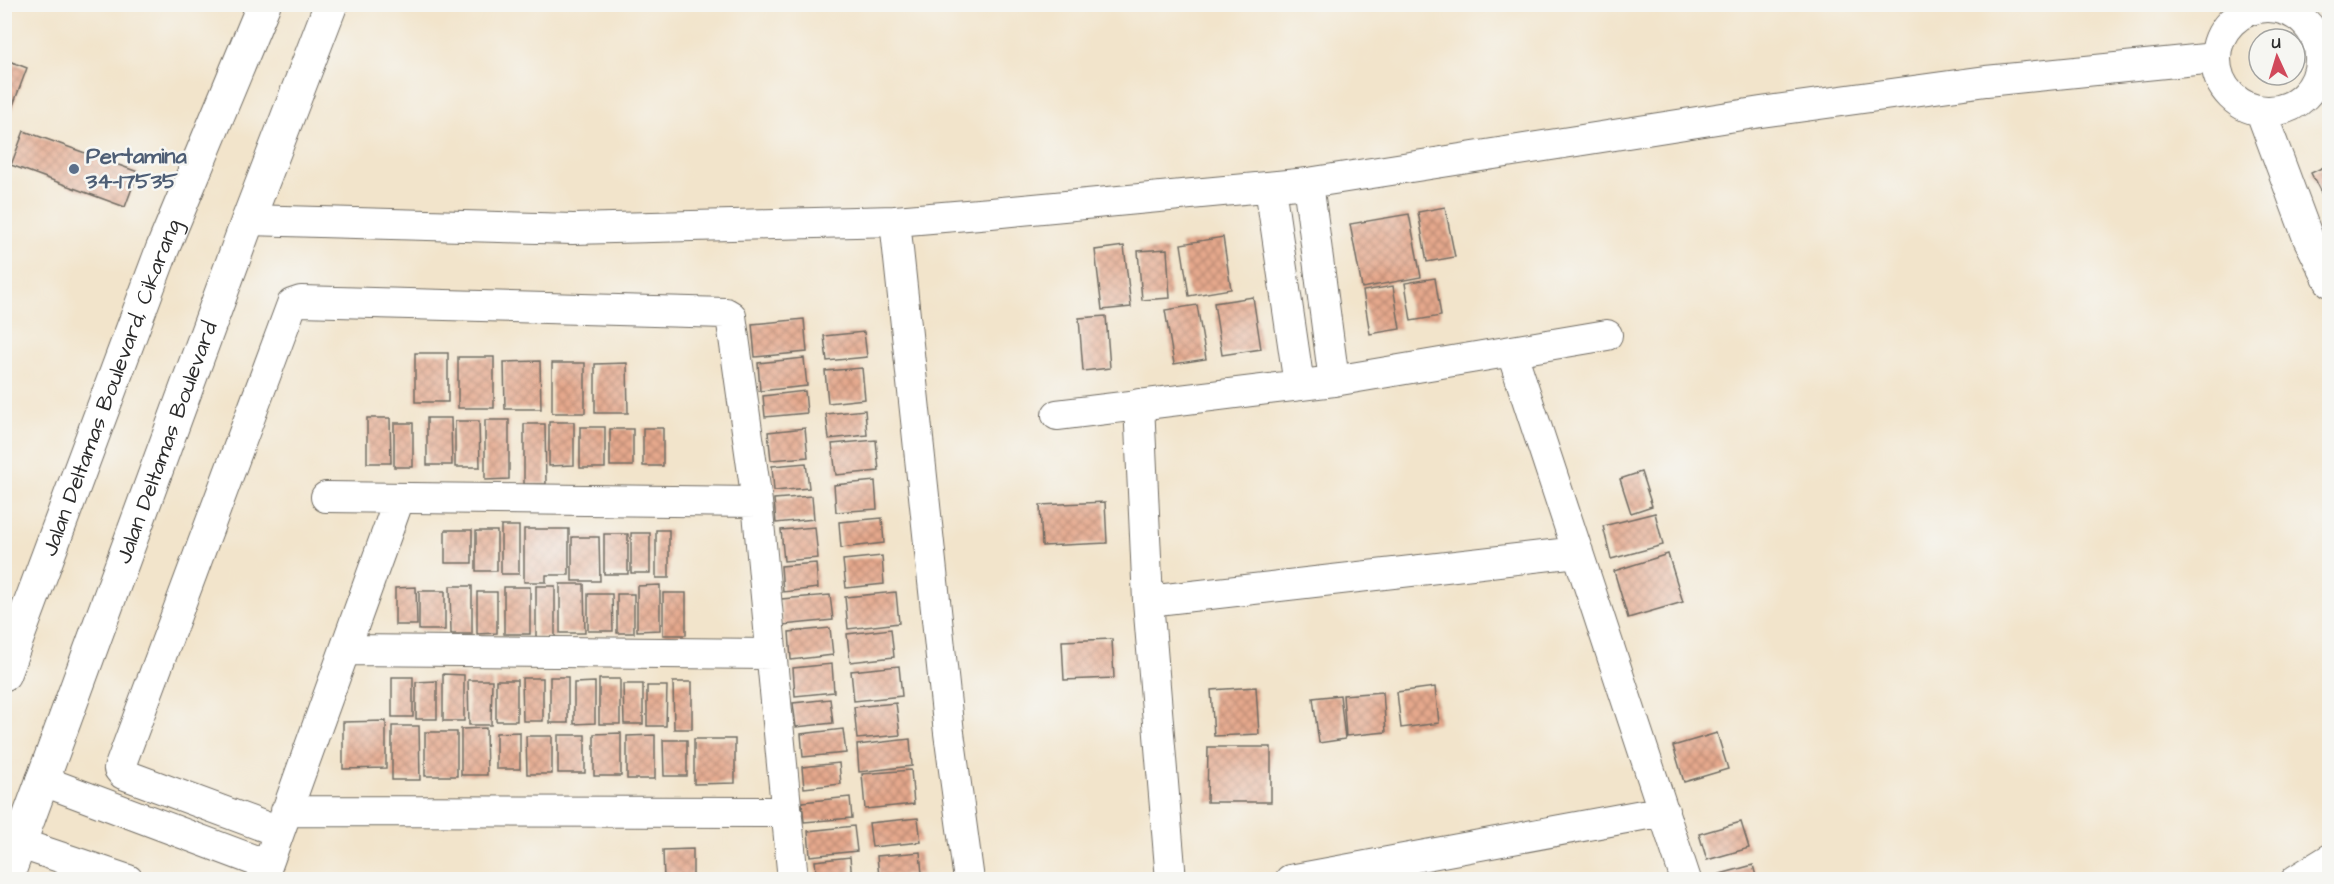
<svg xmlns="http://www.w3.org/2000/svg" width="2334" height="884" font-family="'Architects Daughter',sans-serif">
<defs>
<pattern id="building-cross-hatch" width="8" height="8" patternUnits="userSpaceOnUse" patternTransform="scale(1.5)"><rect width="8" height="8" fill="#e5a88c"/><path d="M0 0l8 8M0 8l8-8" fill="none" stroke="#ba8973"/></pattern>
</defs>
<rect width="100%" height="100%" fill="#f6f6f2"/>
<filter id="ink" filterUnits="userSpaceOnUse"><feTurbulence type="fractalNoise" baseFrequency=".0167" numOctaves="2"/><feDisplacementMap in="SourceGraphic" scale="12" xChannelSelector="R" yChannelSelector="G"/><feConvolveMatrix kernelMatrix="1 2 1 2 8 2 1 2 1" color-interpolation-filters="sRGB"/></filter>
<filter id="wash" filterUnits="userSpaceOnUse"><feTurbulence type="fractalNoise" baseFrequency=".008" numOctaves="4" result="noise"/><feDisplacementMap in="SourceGraphic" scale="24" xChannelSelector="R" yChannelSelector="G"/><feGaussianBlur stdDeviation="1.35" result="paint"/><feColorMatrix in="noise" values="0 0 0 0 0 0 0 0 0 0 0 0 0 0 0 0 0 1.4 0 .05"/><feComposite in="paint" operator="in"/></filter>
<g filter="url(#wash)">
<rect width="100%" height="100%" fill="#f2e4cb"/>
<g id="blocks">
<path fill="url(#building-cross-hatch)" d="M4 59 27 68 5 127H4Z
M24 131 138 172 125 207 11 165Z
M2330 164V210L2311 173Z
M1445 207 1455 257 1427 262 1418 212Z
M1409 214 1421 277 1362 288 1350 224Z
M1223 237 1231 289 1189 296 1181 244Z
M1124 246 1131 307 1102 310 1095 250Z
M1167 249 1170 298 1142 300 1138 251Z
M1435 278 1441 316 1411 321 1405 283Z
M1393 286 1400 329 1370 334 1363 291Z
M1253 297 1261 349 1222 355 1214 303Z
M1197 305 1206 359 1174 364 1165 310Z
M1106 316 1110 368 1083 371 1079 318Z
M804 319 807 352 755 357 752 324Z
M864 332 867 357 827 361 824 336Z
M415 353H448V402H415Z
M458 357H494V408H458Z
M804 358 807 386 760 391 758 363Z
M540 361 541 409H505L504 362Z
M552 363H585V413H552Z
M627 363 628 413H595V364Z
M862 368 865 399 828 403 825 371Z
M805 391 807 413 765 417 763 396Z
M865 410 867 435 829 439 826 414Z
M367 418H390L391 463H367Z
M427 418H451L452 465H427Z
M485 420H509V479L485 480Z
M455 421H479L480 467H455Z
M549 422H574V465L549 466Z
M394 423H413V467H394Z
M524 424H545L546 484H524Z
M580 427H605V468H580Z
M643 428H663V466H643Z
M805 428 808 457 771 460 768 432Z
M610 429H633V466H610Z
M876 440 879 471 836 475 832 444Z
M806 463 809 488 774 491 772 466Z
M1641 472 1652 506 1631 513 1620 479Z
M875 481 877 509 836 512 834 485Z
M812 496 814 519 776 523 774 499Z
M1105 502 1107 543 1042 546 1040 505Z
M1655 513 1663 545 1611 559 1603 526Z
M882 518 884 543 841 548 839 522Z
M501 526H519V574H501Z
M815 527 818 558 784 561 781 530Z
M524 529H569V575H546V582H524Z
M445 530H472V563H445Z
M656 530H669V578H656Z
M476 531H497V571H476Z
M631 533H650V573H631Z
M604 534H628V574H604Z
M572 537H599L600 581H572Z
M1668 554 1683 602 1628 618 1614 571Z
M882 556 884 584 846 588 843 560Z
M816 563 818 588 783 592 781 566Z
M560 584H584L585 633H560Z
M660 585V630L637 631V586Z
M450 586H472V634H451Z
M536 586H555V637H536Z
M416 587 417 625H395V588Z
M504 587H530V634H504Z
M419 591H445V630H419Z
M477 592H497V633L477 634Z
M896 592 899 623 848 629 845 597Z
M663 593H686V635H663Z
M588 594H612L613 631H588Z
M617 594H634V633H617Z
M830 595 833 620 783 625 781 599Z
M830 628 833 655 791 660 789 632Z
M891 629 894 657 850 662 847 634Z
M1112 639 1114 678 1064 680 1062 641Z
M832 664 834 692 795 696 793 668Z
M899 666 902 696 854 701 851 671Z
M443 674 464 675V721H443Z
M392 677H413V717H392Z
M550 677H568V723H550Z
M522 678H543V721H523Z
M599 679H620V724H599Z
M468 680H492L491 725H469Z
M496 680H517V721H496Z
M437 681V719H416V682Z
M595 682V723L574 724V683Z
M673 682H692V729H674Z
M623 684H643V724H624Z
M647 686H667L666 726H647Z
M1256 687 1259 734 1214 736 1211 690Z
M1435 687 1439 723 1401 728 1397 692Z
M1383 692 1386 732 1346 736 1343 695Z
M1340 695 1345 739 1319 743 1313 698Z
M830 699 833 723 796 727 793 703Z
M896 703 900 735 857 739 854 707Z
M386 721V768L343 769V722Z
M392 726H419L420 780H392Z
M486 728 487 775H461V729Z
M843 729 846 753 803 757 801 734Z
M425 732H457V776H425Z
M520 732V769H496V733Z
M621 733V776H594V734Z
M1717 733 1728 769 1684 782 1673 746Z
M558 735H585V773H558Z
M655 735V779H627V736Z
M526 736H552V774H527Z
M694 739H735V783L694 784Z
M910 739 912 766 859 772 857 745Z
M663 740H687V776H664Z
M1208 747H1271V802H1207Z
M839 763 841 784 804 788 802 767Z
M911 770 914 804 865 809 862 774Z
M850 797 852 818 804 822 802 802Z
M918 818 921 842 872 847 869 823Z
M1741 822 1749 848 1707 860 1699 834Z
M854 826 857 851 810 856 808 831Z
M693 849V880H664L663 850Z
M920 852 922 874 879 877 877 856Z
M850 857 852 880H817L815 861Z
M1753 865 1757 880H1721L1720 874Z"/>
</g>
</g>
<g filter="url(#ink)">
<use href="#blocks" fill-opacity="0" stroke="#716c63" stroke-width="1.5"/>
<g fill="none" stroke-linecap="round" stroke-linejoin="round">
<defs>
<path id="minor" d="M2216 59a52 52 0 1 1 104 0a52 52 0 1 1-104 0Z
M2261 112 2308 238 2330 282
M1308 183 1334 381
M1270 187 1299 385
M248 220 573 229 895 221 991 213 1308 183 1761 112 1986 81 2215 58
M895 221 949 733 969 880
M1512 353 1686 880
M1139 404 1148 601 1171 880
M1057 415 1334 381 1607 335
M326 497 757 502
M1148 601 1578 552
M345 650 771 654
M41 780 267 865
M286 811 787 812
M279 832 123 774 119 769 292 304 301 301 726 313 731 316 757 502 793 880
M18 843 128 880
M262 880 399 499
M1290 880 1664 811
M2296 880 2330 859"/>
<g id="tertiary">
<path id="s1" d="M4 674 162 250 264 4"/>
<path id="s2" d="M6 880 248 220 331 4"/>
</g>
</defs>
<use href="#minor" stroke="#716c63" stroke-width="32"/>
<use href="#tertiary" stroke="#716c63" stroke-width="35"/>
<use href="#minor" stroke="#fff" stroke-width="30"/>
<use href="#tertiary" stroke="#fff" stroke-width="33"/>
</g>
</g>
<circle fill="#5c6f8a" stroke="#f6f6f2" stroke-width="2" cx="74" cy="169" r="6"/>
<g text-anchor="middle" dominant-baseline="central" stroke-width="5" stroke-linejoin="round" paint-order="stroke">
<g font-size="22" font-weight="bold" fill="#4e5e75" stroke="#f6f6f2" text-anchor="start">
<text x="86" y="156">Pertamina<tspan x="86" dy="25">34-17535</tspan></text>
</g>
<g font-size="22" fill="#2b2b2b" stroke="#f6f6f2">
<text stroke="none"><textPath href="#s1" startOffset="306">Jalan Deltamas Boulevard, Cikarang</textPath></text>
<text stroke="none"><textPath href="#s2" startOffset="466">Jalan Deltamas Boulevard</textPath></text>
</g>
</g>
<rect width="2334" height="884" fill="none" stroke="#f6f6f2" stroke-width="24"/>
<g transform="translate(2277 57) rotate(356)"><circle r="28" fill="#f6f6f2" stroke="#a5a5a2" stroke-width="1.5"/>
<path d="M0-4.5L10 22L0 15L-10 22Z" fill="#d1495b"/>
<text y="-9" font-size="16" font-weight="bold" text-anchor="middle" fill="#2b2b2b">U</text>
</g>
</svg>
